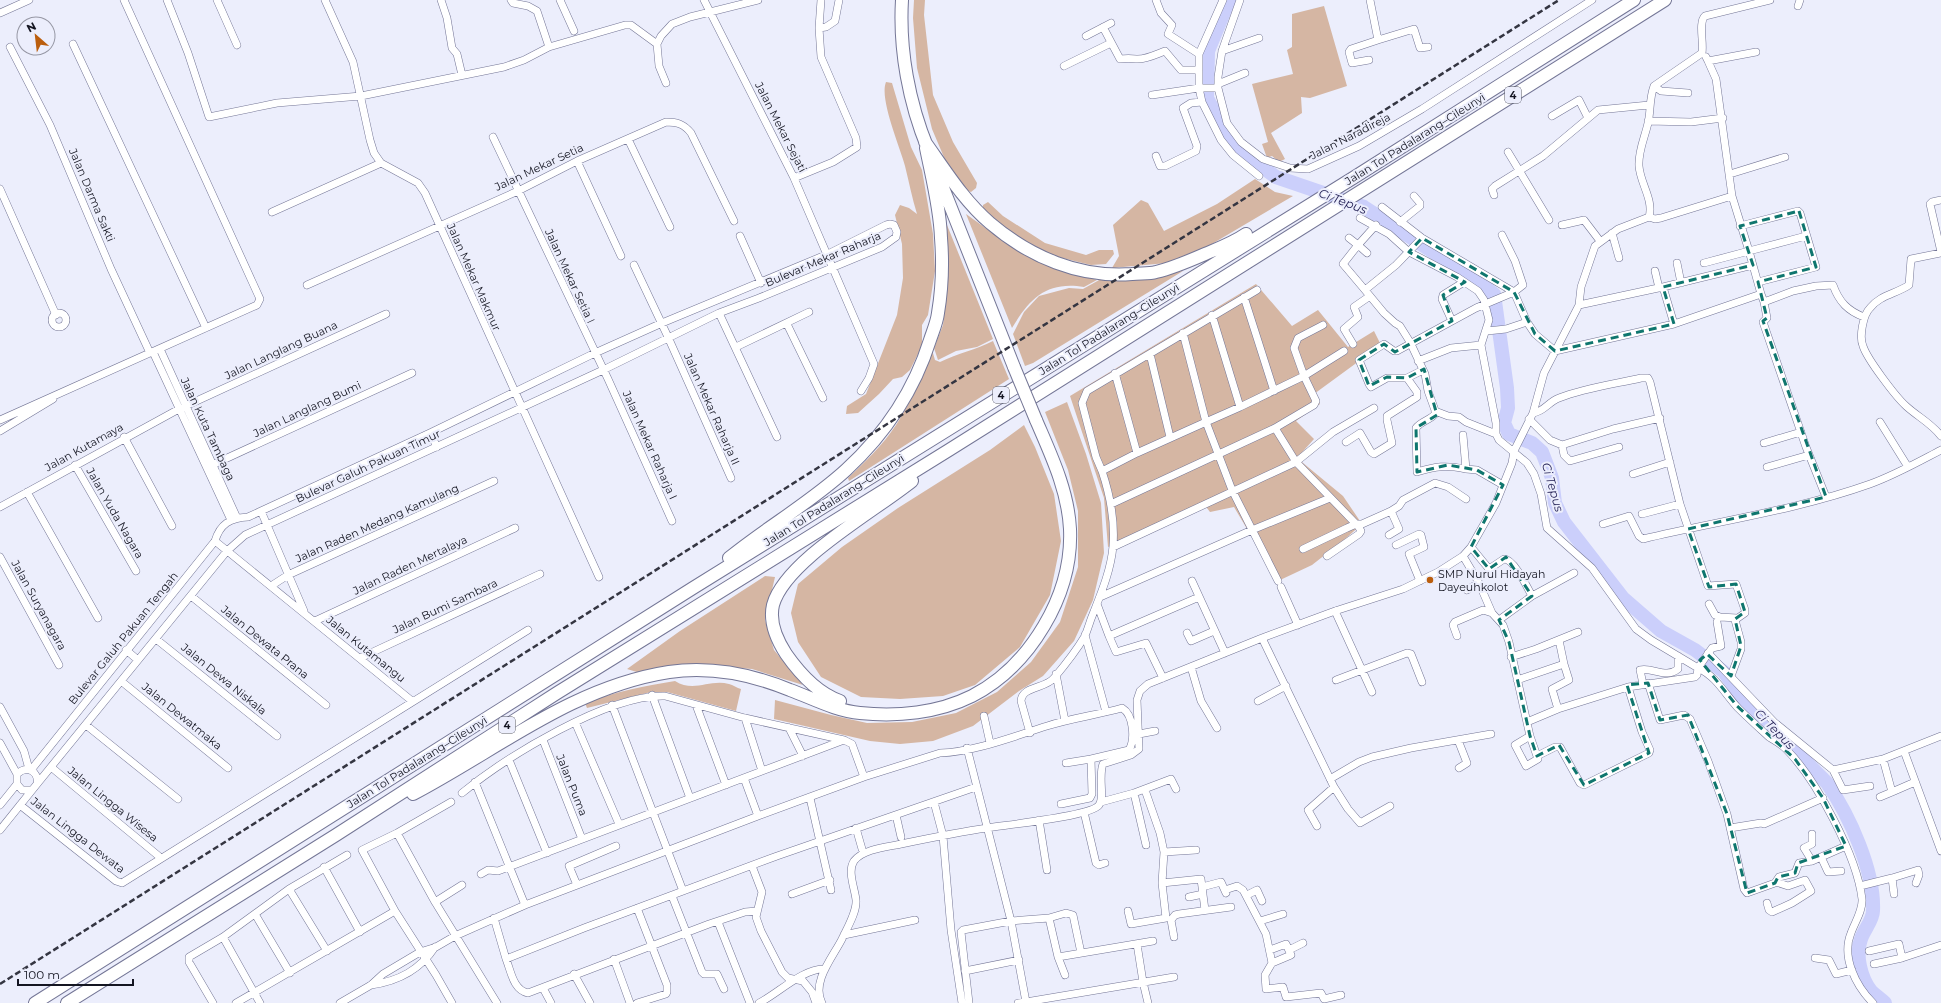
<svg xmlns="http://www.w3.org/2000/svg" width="1941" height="1003" font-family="Montserrat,sans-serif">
<rect width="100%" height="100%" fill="#eceefc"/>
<path fill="#d5b6a3" d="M914 0H925L924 15 933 95 953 142 977 183 976 188 971 192 963 189 946 162 932 129 917 68 913 18Z
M1324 6 1347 86 1310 98 1301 97 1302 113 1271 133 1285 159 1279 162 1272 156 1267 158 1262 144 1268 142 1252 84 1293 74 1287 50 1292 47V14Z
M886 82 892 83 911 147 922 170 933 234 935 271 928 315 922 325V346L910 370 902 377 893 379 879 394 858 413 846 414 847 406 866 394 897 315 903 278 902 244 895 215 900 205 909 208 917 214C912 198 909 182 905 166 900 147 879 99 886 82Z
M1255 179 1275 192 1293 196 1200 251 1167 263 1112 268 1119 256 1113 225 1141 200 1148 203 1164 231 1217 204Z
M988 202 1003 216 1045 243 1086 255 1099 250H1113L1114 254 1106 264 1091 265 1033 251 983 211V205Z
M966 214 1005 242 1045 264 1097 280 1084 287C1047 281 1030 298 1012 328Z
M945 220 993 339 977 347 956 351 938 360 934 348 943 325 948 279Z
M1183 271 1033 363 1025 366 1013 334 1024 312 1039 296 1069 288 1083 289 1101 279H1136Z
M1256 284 1292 326 1318 310 1348 347 1374 331 1381 345 1314 394 1320 404 1296 421 1314 439 1297 458 1343 496 1362 524 1344 540 1312 565 1278 581 1234 507 1210 512 1204 504 1108 547 1104 498 1070 396Z
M993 341 1009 379 849 481 848 478C865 462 883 445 896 425 911 402 922 376 932 350L935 360 940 362C958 353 976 350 993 341Z
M1067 402 1086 454 1101 503 1104 553 1093 600 1074 641 1043 676 1019 691 973 726 933 741 900 744 870 741 774 719 775 700 831 715 867 723 912 722 956 713 997 692 1031 662 1060 622 1078 567V511L1068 470 1045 412Z
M1024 425 1035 447 1054 494 1061 541 1050 595 1020 647 975 685 943 696 900 699 861 697 821 677 798 642 791 613 798 584 842 547 898 508 990 450Z
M765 576 775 577 765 620 774 650 803 685 752 669 698 665 640 673 627 669 680 631Z
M675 681C694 693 709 679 729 684 733 685 737 688 741 689L736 711 667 692H651L587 708 585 703C614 692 644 686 675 681Z"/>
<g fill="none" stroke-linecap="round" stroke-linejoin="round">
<path stroke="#cbcffb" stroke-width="14" d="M1229 0 1208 51 1207 98 1233 146 1276 177 1364 207 1473 278 1494 294 1507 388 1508 408 1504 423 1509 434 1532 443 1542 452 1552 478 1555 503 1564 522 1623 598 1661 631 1695 650 1724 672 1743 698 1827 783C1849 815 1875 871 1873 911 1873 920 1864 930 1861 939 1855 955 1861 978 1871 991 1875 995 1881 999 1885 1003"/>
<defs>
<path id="street" d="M167 0 188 53 209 117 277 103 361 96 504 67 524 60 549 47 625 25H631L657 44 661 36 672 24 690 17 758 0
M217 0 237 45
M325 0 353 62 370 140 374 153 381 163 418 183 425 193 599 577
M441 0 447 18 452 48 457 54 462 75
M511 0 513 3 528 6 537 11 549 47
M560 0 574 31
M704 0 794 178 874 364 869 378 861 391
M1156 0 1161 13 1172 25 1168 34 1199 54
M1223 0 1199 54V88L1202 102 1221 140 1233 155 1259 176
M1240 0 1222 51 1218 77V88L1227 123 1241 142 1263 159 1290 168 1308 169 1359 146 1422 109 1592 0
M1798 6 1800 0
M0 13 29 0
M1103 27 1120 59C1127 58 1130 58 1136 59 1145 60 1157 54 1165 51L1181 70H1199
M819 28 826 27 835 21 839 0
M1086 36 1111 23
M1378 40 1414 29 1420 48 1428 47
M73 44 206 328
M657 44 659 66 666 83
M10 47 50 125 111 269 150 353
M1222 51 1259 38
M1706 57 1708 61 1756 52
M1369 60 1352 63 1349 52 1351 49 1378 40 1370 0
M1064 66 1111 43
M1218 84 1245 73
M1654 86 1661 91 1688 93
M1152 95 1199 88H1218
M1552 116 1579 100 1588 118
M1648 121 1691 122 1723 118
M493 137 608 379 672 521
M628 139 670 227
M1508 152 1549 220
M1156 156 1160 166H1165L1196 151 1197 146 1183 108 1191 103 1202 102
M577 161 621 256
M1730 174 1785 157
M794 178 833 162 857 147 856 138 821 57 819 28 821 0
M0 189 56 315
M1494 195 1492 189 1495 186 1543 156 1598 110 1649 105
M1941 200 1932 202 1930 204 1941 252
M1382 207 1422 238 1514 292 1527 322 1535 334 1555 351 1674 324 1761 294 1764 302 1793 291 1816 286 1833 285C1839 302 1848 311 1864 317
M272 212 381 163
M1649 217 1655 219 1661 218 1732 196 1716 79 1708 61
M1360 218 1389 234 1409 252 1457 277 1478 291 1484 300 1489 320 1481 345 1496 423V434L1499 440 1527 463 1534 474 1541 494 1547 528 1592 568 1636 629 1651 640 1698 668 1712 648 1721 646 1717 622
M1400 222 1420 206V203L1414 196
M1562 225 1584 220 1600 241
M1740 226 1798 211 1800 213 1816 267 1758 282
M1612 233 1619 258
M740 236 761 283
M1349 238 1358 245 1343 264 1365 290
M1422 238 1396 265 1365 290 1384 313 1395 323 1400 326 1410 342 1425 374 1428 391 1436 413C1431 420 1421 421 1416 428L1417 472C1437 466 1445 465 1466 469L1463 435
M1367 253 1358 245 1376 225
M1941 253 1911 259 1909 285C1896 294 1880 295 1870 308 1863 315 1859 337 1863 346 1867 359 1896 397 1906 406 1918 417 1931 423 1941 436
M1677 263 1681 283
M1704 263 1749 251 1732 196
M634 265 668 337 731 478
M1655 271 1659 288
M307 285 518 191 577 161 666 122C677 122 684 124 691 133L734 221
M1663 287 1753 265
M1761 294 1749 251 1806 236
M1244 297 1274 391
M1764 302 1767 318 1763 322 1806 447 1826 497
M1579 305 1663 287 1674 324
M719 313 777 437
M52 320a7 7 0 1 1 14 0a7 7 0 1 1-14 0Z
M1452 321 1442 299 1443 295 1464 282
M787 324 823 398
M1487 331 1506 329 1527 322
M1183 333 1206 422 1240 407 1212 315
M1353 344 1344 329 1358 317 1354 307 1370 296
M736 347 809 312
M160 349 237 518
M153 352 231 520
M1150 354 1170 437
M1418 361 1451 348 1481 345
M1115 373 1137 453
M1407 378H1387L1371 387 1369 384 1359 360 1384 344 1394 351H1397L1476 308 1514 292 1523 285 1515 261 1502 235
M1240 407 1304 376 1344 351
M1435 411 1448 416 1459 417 1466 422 1496 434
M1533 413C1544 412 1548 402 1559 398 1584 388 1614 384 1641 378H1648L1650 382 1680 504 1642 514
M1529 419 1550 440 1562 445 1613 429 1660 418
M0 420 257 305 260 299 124 0
M1880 422 1908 467
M1275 428 1296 462 1356 524
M0 431 53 399
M430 433 437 447
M124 437 172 526
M1346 442 1360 433 1371 452 1374 454 1392 443 1387 420V416L1417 397V392L1407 378 1423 370
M1764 443 1801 432
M1562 445 1564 455 1570 461 1619 447
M75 465 136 571
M212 465 412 373
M1767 467 1809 455
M1466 469 1477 470 1503 485
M1102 471 1096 457 1082 403 1087 391 1257 290
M1633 474 1670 462
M27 492 98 618
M1111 504 1275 428 1314 405 1316 401 1304 376 1294 348 1298 338 1323 325
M1680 504 1708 586 1736 584 1745 610V613L1735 620 1741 642V649L1731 676
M0 507 179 409 386 314
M261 511 304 611
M1603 524 1629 516 1639 536 1643 539C1718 521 1797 510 1870 484 1895 475 1918 462 1941 450
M1389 535 1399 529 1391 511
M215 541 412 701
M1396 545 1419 534 1421 535 1424 547 1409 554 1420 581
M1113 547 1296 462 1333 432 1374 408
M1471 547 1489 569 1504 559C1514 559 1527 587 1532 596
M1303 549 1347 528 1356 524H1362L1391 511 1399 506 1403 500 1435 483 1448 487 1466 499
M1327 556 1359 534 1361 531 1358 526
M1463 556 1479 583 1492 613 1503 625 1509 642 1530 736 1538 759 1526 766 1515 745 1530 736
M0 557 59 665
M1192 581 1225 653
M271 586 288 575 494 481
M1281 587 1298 625
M1467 590 1479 583
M191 596 326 705
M1100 597 1252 530 1330 498
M1097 604 1109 636 1199 597
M1709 604 1715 615 1720 617 1737 618
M1335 611 1372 692
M1499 620 1532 596 1574 573
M315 621 515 528
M1187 633 1191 641 1214 631
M1085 635 1106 712
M1109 636 1116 652 1146 643 1163 678
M1457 636 1453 625 1455 622 1483 610 1492 613
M1262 638 1334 787 1348 809 1360 823 1390 806
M156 639 277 736
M126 650 138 660
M1708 653 1774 722 1833 770 1883 759 1941 736
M1511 657 1536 649 1578 632
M360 658 540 574
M1191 667 1201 701 1217 728
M1056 674 1065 721
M1336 680 1407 653 1411 654 1422 682
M1517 680 1564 664 1559 640
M121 681 228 768
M1648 683 1660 720 1684 715 1690 719 1708 761 1727 814 1744 889 1747 893 1775 883 1779 877 1795 873 1799 863 1812 861 1846 846
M1643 684 1640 670C1653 667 1666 679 1678 669V656
M652 695 690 798
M1258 701 1286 686
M612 705 683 891
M696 705 726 785
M0 707 24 751 29 769
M1558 709 1552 689 1569 680 1564 664
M984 716 990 743
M745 718 762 771
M575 722 619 824
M1527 722 1558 709 1628 687 1695 677 1697 675 1698 668C1716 676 1725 694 1738 708 1748 718 1758 727 1769 737 1775 741 1781 744 1786 749 1816 779 1857 856 1862 899 1863 910 1855 922 1851 933 1841 957 1856 986 1873 1003
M86 725 178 799
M789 728 803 756
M1030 733 1021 701C1022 686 1045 689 1054 678 1065 665 1076 651 1085 636 1087 631 1089 625 1091 619 1100 596 1111 571 1113 546 1115 521 1110 495 1102 471L1137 453 1206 422 1232 490 1278 581
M1139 734 1155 731
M543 740 582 839
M1458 740 1467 763 1459 768
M0 743 17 774
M967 748 1011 921 1026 1002 1174 977
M1904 751 1941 851
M1537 756 1555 747H1560L1580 783 1584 785 1649 753 1650 750 1642 732 1628 687
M1883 759 1892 792 1915 782
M509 760 547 853
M1066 763 1091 759
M51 767 161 858
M31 770 215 541C220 524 230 518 248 517L430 433 595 353 662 323 828 254 886 225 890 224 894 225 897 232 896 237 882 247 759 298 719 313 603 370 245 535 227 551 37 784
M1833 770 1843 790 1870 786
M744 778 758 816
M1330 779 1359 762 1372 757 1411 748 1491 734
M475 782 525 905
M462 793C506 757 608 694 665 696L745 718 844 740
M1134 793 1146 845
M1880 797 1892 792
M810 798 831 890
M451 802 397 833 362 850 395 911 436 975 452 1003
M934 802 943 836 951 930 962 1003
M1101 802 1134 793 1171 779 1176 789
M0 805 17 784
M20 805 116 881 122 883 528 630
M1084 812 1096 863 1099 865 1105 863
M896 815 901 837
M1039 820 1047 870
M1317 826 1308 810 1334 787
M856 828 862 849
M1730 828 1761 823 1764 824 1823 798
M0 830 37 784C39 771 27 765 17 774V784L22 790H31
M397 833 435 902 497 1003
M1164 852 1196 850
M1821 857 1828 872 1841 871
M1812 861 1804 848 1812 844V834
M752 866 762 892 756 917 761 931 782 972 788 978 803 981 812 992 816 1003
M324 867 360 932
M481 874 488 870 498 871 844 740 852 744 864 777
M1892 878 1918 870 1919 875 1916 883
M1162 883 1201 879 1202 887 1221 882 1226 893
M577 885 569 866 616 846
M1860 886 1892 878 1894 894
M1202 887 1205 910
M289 889 327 951
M1225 890 1237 886 1243 890 1266 934 1272 963 1265 975 1266 989 1283 987 1286 997 1321 993 1324 999 1341 995
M792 894 830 880
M1247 895 1257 890 1262 901
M672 896 702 972 704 974H717L724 989
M1189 897 1203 894
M435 902 462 885
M1767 903 1769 910 1772 912 1792 903 1811 891 1805 880 1788 886 1776 882
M637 908 667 985V992L666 994 637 1003
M757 911 745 912 709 924 528 993C513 990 511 971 506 959L584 928 777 856 976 787
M1128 911 1131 924 1166 918 1162 883 1164 852 1160 833 1145 790
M255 914 290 973
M494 918 506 959
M1049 918 1066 913 1073 915 1081 953
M1260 921 1283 914
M718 922 750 1003
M844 935 915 920
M223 937 260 1003
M1174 937 1171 920 1175 915 1179 914 1231 907
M1137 944 1143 982 1148 1003
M1270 950 1286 944 1291 955 1272 963
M1289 950 1303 943
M1869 951 1899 944 1902 958
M1058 957 1153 941
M1815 958 1829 960 1836 974 1852 970
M614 959 630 1003
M1874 964 1902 958 1941 945
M965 971 1019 960
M574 974 590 1003
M371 985C399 981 420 970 435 947
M543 988 551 1003
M213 1003 189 962V957L223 937 289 889 347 855
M236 1003 395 911
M340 1003 371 985 383 974 420 952 436 947 455 936 525 905 758 816 864 777 940 753C974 752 1015 736 1047 726 1072 718 1097 715 1122 708 1134 715 1135 740 1129 750L1091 759 1092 794 1090 798 1061 804
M759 1003C777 994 805 967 825 969
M822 1003C811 982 833 957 842 939 847 928 857 912 856 900 855 889 847 871 854 861 863 849 887 847 901 844 930 838 959 832 987 828 1005 825 1092 816 1099 805 1105 797 1098 777 1103 764L1131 755 1139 749 1137 700 1140 691 1148 684 1262 638 1335 611 1403 589 1438 572 1463 556 1471 547 1496 503 1512 463 1514 451 1533 413 1544 373 1579 305 1581 287 1595 246 1618 229 1649 217C1654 200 1640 183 1639 166 1638 151 1645 137 1648 123 1651 111 1649 99 1654 86L1702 53C1704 43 1698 22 1705 16L1770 0
M969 1003 961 932 963 930 1011 921 1049 918 1058 957 1065 975
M1018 1003 1026 1002"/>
<path id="highway" d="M902 0C899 50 909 103 928 149
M925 142C945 170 964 201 990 223 1030 257 1079 278 1132 274 1140 273 1149 274 1156 272 1173 268 1189 261 1205 254 1219 248 1233 243 1246 234
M936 170 1014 367
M729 558C767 527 810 503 846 470 885 434 914 391 930 340 933 331 937 322 938 313 942 289 943 263 941 238 940 208 932 178 926 148
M840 701C817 693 800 674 786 654 777 640 769 622 773 605 785 561 875 511 912 481
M413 794C497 750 572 687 669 672 711 666 751 674 790 690 812 698 836 711 860 713 897 717 938 713 972 696 1030 666 1073 595 1070 529 1068 490 1051 455 1036 420
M35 1003 693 588 1353 178 1634 0
M67 1003 336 835 557 693 949 450 1665 0"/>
</defs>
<use href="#street" stroke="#747696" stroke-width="8"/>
<use href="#highway" stroke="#747696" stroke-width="14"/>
<use href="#street" stroke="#fff" stroke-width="7"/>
<use href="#highway" stroke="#fff" stroke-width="12"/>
<path stroke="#343541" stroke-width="2.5" stroke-dasharray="6 3" stroke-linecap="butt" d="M0 984 1559 0"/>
<defs>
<path id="highway-bridge" d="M1014 367 1036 420"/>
</defs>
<use href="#highway-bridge" stroke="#747696" stroke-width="14" stroke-linecap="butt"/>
<use href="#highway-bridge" stroke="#fff" stroke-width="12"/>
</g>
<path fill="none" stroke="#0f766e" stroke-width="3" stroke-dasharray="8 5" stroke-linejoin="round" d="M1799 211 1816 267 1758 282 1767 318 1763 321 1826 497 1688 529 1709 587 1736 584 1745 612 1735 619 1741 646 1731 676 1707 654 1700 660 1737 706 1795 759 1823 798 1846 846 1798 863 1795 873 1778 877 1775 883 1747 893 1727 814 1688 715 1660 720 1648 683 1627 685 1649 753 1584 785 1559 745 1537 756 1530 736 1509 642 1499 620 1532 596 1506 557 1489 569 1471 547 1503 485 1477 470 1448 465 1417 472 1416 428 1437 415 1424 369 1407 378 1387 377 1369 386 1359 360 1384 344 1395 352 1452 321 1443 295 1465 282 1409 252 1422 238 1514 292 1535 334 1555 351 1674 324 1663 287 1753 265 1740 226Z"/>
<circle fill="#bb5e0d" stroke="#eceefc" stroke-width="1.5" cx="1430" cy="580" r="4"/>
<g text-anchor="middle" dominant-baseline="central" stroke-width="4" stroke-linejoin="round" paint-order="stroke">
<g fill="#eceefc" stroke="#555663" stroke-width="1">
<rect x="1505" y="87" width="16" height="16" rx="3"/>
<rect x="993" y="387" width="16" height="16" rx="3"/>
<rect x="499" y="717" width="16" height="16" rx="3"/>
</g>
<g font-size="10" font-weight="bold" fill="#141521">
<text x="1513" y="95">4</text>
<text x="1001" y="395">4</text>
<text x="507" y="725">4</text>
</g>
<g font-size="11" fill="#141521" stroke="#eceefc">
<text transform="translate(781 127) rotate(63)">Jalan Mekar Sejati</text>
<text transform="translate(1350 136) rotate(-27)">Jalan Naradireja</text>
<text transform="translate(1415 139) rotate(-32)">Jalan Tol Padalarang–Cileunyi</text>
<text transform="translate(539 167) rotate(-25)">Jalan Mekar Setia</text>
<text transform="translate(92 195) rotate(67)">Jalan Darma Sakti</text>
<text transform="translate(823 259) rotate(-23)">Bulevar Mekar Raharja</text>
<text transform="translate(570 276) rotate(65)">Jalan Mekar Setia I</text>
<text transform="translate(474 277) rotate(66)">Jalan Mekar Makmur</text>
<text transform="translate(1109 329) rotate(-32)">Jalan Tol Padalarang–Cileunyi</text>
<text transform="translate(281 350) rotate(-25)">Jalan Langlang Buana</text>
<text transform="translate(307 409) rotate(-25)">Jalan Langlang Bumi</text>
<text transform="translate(712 409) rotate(66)">Jalan Mekar Raharja II</text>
<text transform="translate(208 429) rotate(65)">Jalan Kuta Tambaga</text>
<text transform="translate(650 445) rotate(66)">Jalan Mekar Raharja I</text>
<text transform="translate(84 447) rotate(-29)">Jalan Kutamaya</text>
<text transform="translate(368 466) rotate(-25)">Bulevar Galuh Pakuan Timur</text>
<text transform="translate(834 500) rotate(-32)">Jalan Tol Padalarang–Cileunyi</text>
<text transform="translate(115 513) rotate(60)">Jalan Yuda Nagara</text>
<text transform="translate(377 523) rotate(-24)">Jalan Raden Medang Kamulang</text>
<text transform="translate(410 565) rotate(-25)">Jalan Raden Mertalaya</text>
<text transform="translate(39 605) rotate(61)">Jalan Suryanagara</text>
<text transform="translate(445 606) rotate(-25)">Jalan Bumi Sambara</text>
<text transform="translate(123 638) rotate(-51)">Bulevar Galuh Pakuan Tengah</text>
<text transform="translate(265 642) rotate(39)">Jalan Dewata Prana</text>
<text transform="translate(366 649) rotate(39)">Jalan Kutamangu</text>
<text transform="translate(224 679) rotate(39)">Jalan Dewa Niskala</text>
<text transform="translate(182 716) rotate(39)">Jalan Dewatmaka</text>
<text transform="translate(417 762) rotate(-32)">Jalan Tol Padalarang–Cileunyi</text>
<text transform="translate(572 785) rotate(68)">Jalan Puma</text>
<text transform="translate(113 804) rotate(39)">Jalan Lingga Wisesa</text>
<text transform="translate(78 835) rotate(38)">Jalan Lingga Dewata</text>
</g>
<g font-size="11" fill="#141521" stroke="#eceefc" text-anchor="start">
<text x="1438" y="574">SMP Nurul Hidayah<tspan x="1438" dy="13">Dayeuhkolot</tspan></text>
</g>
<g font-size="12" font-style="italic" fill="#252256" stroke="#eceefc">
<text transform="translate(1343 201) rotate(21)">Ci Tepus</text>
<text transform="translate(1553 487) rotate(74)">Ci Tepus</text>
<text transform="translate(1775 729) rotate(46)">Ci Tepus</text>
</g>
</g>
<g transform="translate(36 36) rotate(332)"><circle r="19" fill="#eceefc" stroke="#9697a4"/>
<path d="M0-3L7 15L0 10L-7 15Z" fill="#bb5e0d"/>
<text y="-6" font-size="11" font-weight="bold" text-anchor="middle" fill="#141521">N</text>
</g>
<path d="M18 979v6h115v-6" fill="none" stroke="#141521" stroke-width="2"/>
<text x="24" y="979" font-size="12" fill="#141521" stroke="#eceefc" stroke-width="3" paint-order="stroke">100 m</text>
</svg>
